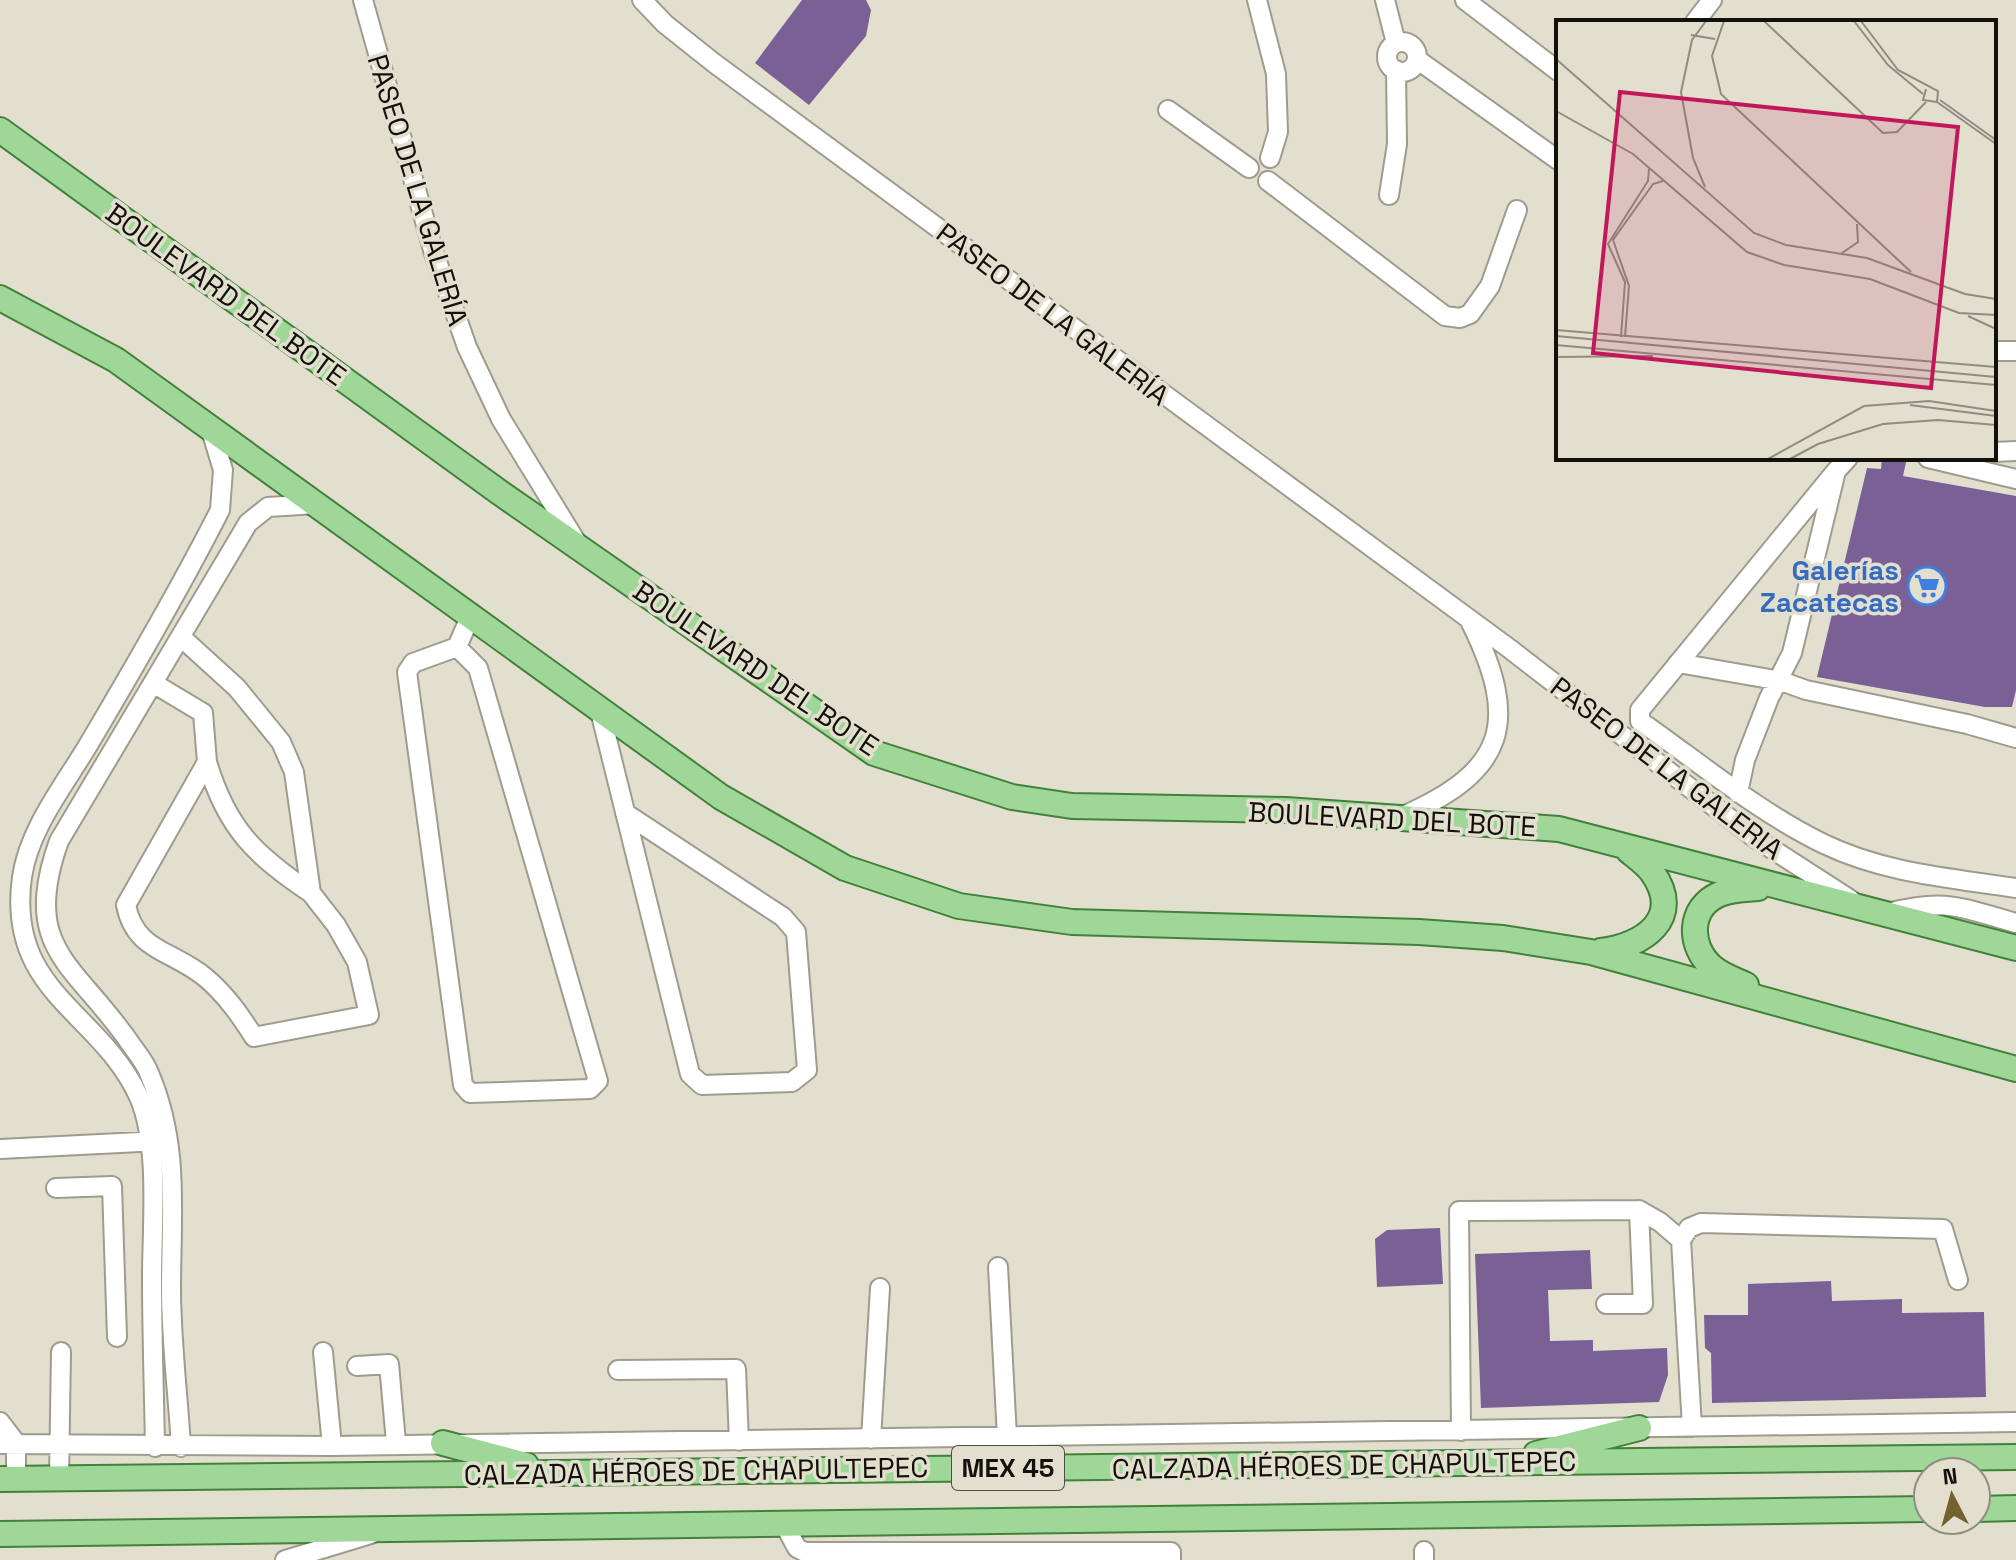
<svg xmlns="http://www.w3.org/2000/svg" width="2016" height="1560" font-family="'Space Grotesk',sans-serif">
<rect width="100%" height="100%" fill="#e2dfcf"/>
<path fill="#7a6094" d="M802 0H866L871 10 866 36 809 105 755 63Z
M1882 458H1907L1903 476 2016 496V690L2012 707H1985L1817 677 1867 468 1881 469Z
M1440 1228 1443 1284 1377 1287 1375 1239 1387 1230Z
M1590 1250 1592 1289 1548 1290 1550 1341 1593 1340V1351L1667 1348 1668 1375 1659 1402 1481 1408 1475 1254Z
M1831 1281 1832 1301 1902 1299V1313L1984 1312 1986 1397 1712 1403 1711 1353 1705 1348 1704 1315H1748V1284Z"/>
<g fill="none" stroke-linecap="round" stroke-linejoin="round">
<defs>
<path id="minor" d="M363 0 433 250 467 347 501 419 577 543
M642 0 665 24 714 63 1510 649 1755 838 1851 900
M1257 0 1276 74 1278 132 1270 158
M1385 0 1396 43
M1465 0 1558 71
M1695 22 1712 0
M1387 57a15 15 0 1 1 30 0a15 15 0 1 1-30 0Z
M1418 60 1558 160
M1168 110 1249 168
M1268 181 1445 316 1460 318 1470 314 1490 286 1517 210
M1389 195 1397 144 1396 70
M1994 351H2016
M1994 452 2016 451
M1928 458 2016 479
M1836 471 1640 710V721C1700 763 1758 812 1824 844 1884 873 1951 878 2016 888
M457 647 478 668 598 1081 590 1089 470 1093 463 1085 407 672 413 663 457 647 471 615
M1678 663 1781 681 1806 690 1967 724 2016 738
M153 683 203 713 207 762 126 905C135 952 173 950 206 978 226 995 240 1015 254 1037L369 1015 357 962 336 925 311 893 294 772 281 742 237 688 181 637
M599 707 690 1074 702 1085 792 1082 807 1070 796 932 783 917 625 813
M207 762C227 829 255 855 311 893
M1738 793 1745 760 1769 698 1792 653 1836 471 1848 458
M1403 816C1506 771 1520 722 1471 623
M1887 913C1946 898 1959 907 2016 923
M0 1149 160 1141
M56 1188 112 1186 117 1337
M998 1267 1007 1437
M1606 1304H1643L1639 1210
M323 1352 332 1446
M357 1366 389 1364 396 1443
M618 1370 736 1369 739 1441
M0 1422 16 1443V1479
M1692 1427 1681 1240 1689 1228 1701 1223 1943 1229 1958 1280
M1461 1431 1459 1211 1639 1210 1660 1222 1681 1240
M871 1439 880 1288
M0 1444 332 1446 2016 1422
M155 1447C154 1390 152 1334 152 1277 152 1224 160 1146 139 1097 100 1011 6 993 22 877 29 828 66 783 90 742 135 666 180 589 220 510L223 470 210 427
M181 1447C178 1394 171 1341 171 1289 171 1213 180 1145 149 1073 145 1062 136 1052 130 1043 75 963 20 950 59 841L248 523 268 507 317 504
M59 1479 61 1352
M784 1524 797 1548 805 1552H1171V1560
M1424 1551V1560
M285 1560 371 1534"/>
<path id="major" d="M0 130 499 492 874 753 1012 797 1072 806 1286 810 1559 829 2016 948
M0 298 116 360 721 797 845 868 959 906 1072 922 1419 932 1503 938 1591 952 2016 1069
M1601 951C1643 946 1685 918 1652 872 1646 864 1636 857 1629 851
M1746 985C1735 980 1721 975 1712 967 1688 946 1688 907 1720 894 1732 889 1746 889 1758 888
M443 1443 526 1465
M1536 1454 1639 1428
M0 1479 2016 1457
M1976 1509 2016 1508
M0 1534 1928 1509"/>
</defs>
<use href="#minor" stroke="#9f9c8d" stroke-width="22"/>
<use href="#major" stroke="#43803a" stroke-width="28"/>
<use href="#minor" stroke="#fff" stroke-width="18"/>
<use href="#major" stroke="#9ed798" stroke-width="24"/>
</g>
<defs>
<symbol id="supermarket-ring" viewBox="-11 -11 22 22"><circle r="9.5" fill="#e2dfcf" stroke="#3f7fe0" stroke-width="1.5"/><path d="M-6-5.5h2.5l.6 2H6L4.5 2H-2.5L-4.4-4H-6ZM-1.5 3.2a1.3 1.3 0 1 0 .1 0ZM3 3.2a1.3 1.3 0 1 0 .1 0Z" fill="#3f7fe0"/></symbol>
</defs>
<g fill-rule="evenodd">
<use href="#supermarket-ring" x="1905" y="564" width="44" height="44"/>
</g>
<g text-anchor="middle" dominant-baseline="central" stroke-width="7" stroke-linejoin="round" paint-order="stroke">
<rect fill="#e2dfcf" stroke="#504f46" stroke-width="2" x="952" y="1446" width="112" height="44" rx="6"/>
<g font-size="26" font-weight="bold" fill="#12110b">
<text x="1008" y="1468">MEX 45</text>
</g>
<g font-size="28" fill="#12110b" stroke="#e2dfcf">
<text transform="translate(418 190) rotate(73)">PASEO DE LA GALERÍA</text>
<text transform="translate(226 294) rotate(36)">BOULEVARD DEL BOTE</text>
<text transform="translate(1053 314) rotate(37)">PASEO DE LA GALERÍA</text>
<text transform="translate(756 668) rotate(34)">BOULEVARD DEL BOTE</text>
<text transform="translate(1667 768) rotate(37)">PASEO DE LA GALERIA</text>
<text transform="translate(1392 819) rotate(3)">BOULEVARD DEL BOTE</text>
<text transform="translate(1344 1465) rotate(-1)">CALZADA HÉROES DE CHAPULTEPEC</text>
<text transform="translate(696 1471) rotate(-1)">CALZADA HÉROES DE CHAPULTEPEC</text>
</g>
<g font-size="28" font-weight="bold" fill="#366cbe" stroke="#e2dfcf" text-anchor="end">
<text x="1899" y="570">Galerías<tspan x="1899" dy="32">Zacatecas</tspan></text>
</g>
</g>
<g transform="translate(1556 20)">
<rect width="440" height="440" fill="#e2dfcf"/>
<path fill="none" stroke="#8f8d81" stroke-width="2" d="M168 1 156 36 165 74 355 252M208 1 327 113 341 112 370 82M298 1 332 45 367 74M305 1 342 50 382 71 381 82 367 80 370 69M135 15 159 19M0 39 198 213 230 225 311 238 409 274 440 279M384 80 440 120M381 82 440 124M0 91 77 134 191 232 228 245 314 259 403 293 440 295M149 167 137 138 125 72 136 20 150 1M286 233 302 222 301 204M412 296 440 309M0 310 440 347M0 316 440 357M65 317 69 262 52 224 92 161 93 149M69 317 73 266 57 220 97 164 107 161M0 325 440 365M0 337 97 336M354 385 440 396M212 439 308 386 373 381 440 391M234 439 262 424 327 404 382 400 440 405"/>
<path fill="#c2185b" fill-opacity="0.15" stroke="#c2185b" stroke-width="4" d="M64 72 402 107 375 368 37 333Z"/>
<rect width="440" height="440" fill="none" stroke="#12110b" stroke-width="4"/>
</g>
<g transform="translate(1952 1496) rotate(354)"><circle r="38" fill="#e2dfcf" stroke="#8f8d81" stroke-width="2"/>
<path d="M0-6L14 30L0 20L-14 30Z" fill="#736230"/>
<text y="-12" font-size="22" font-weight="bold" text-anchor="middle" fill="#12110b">N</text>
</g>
</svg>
